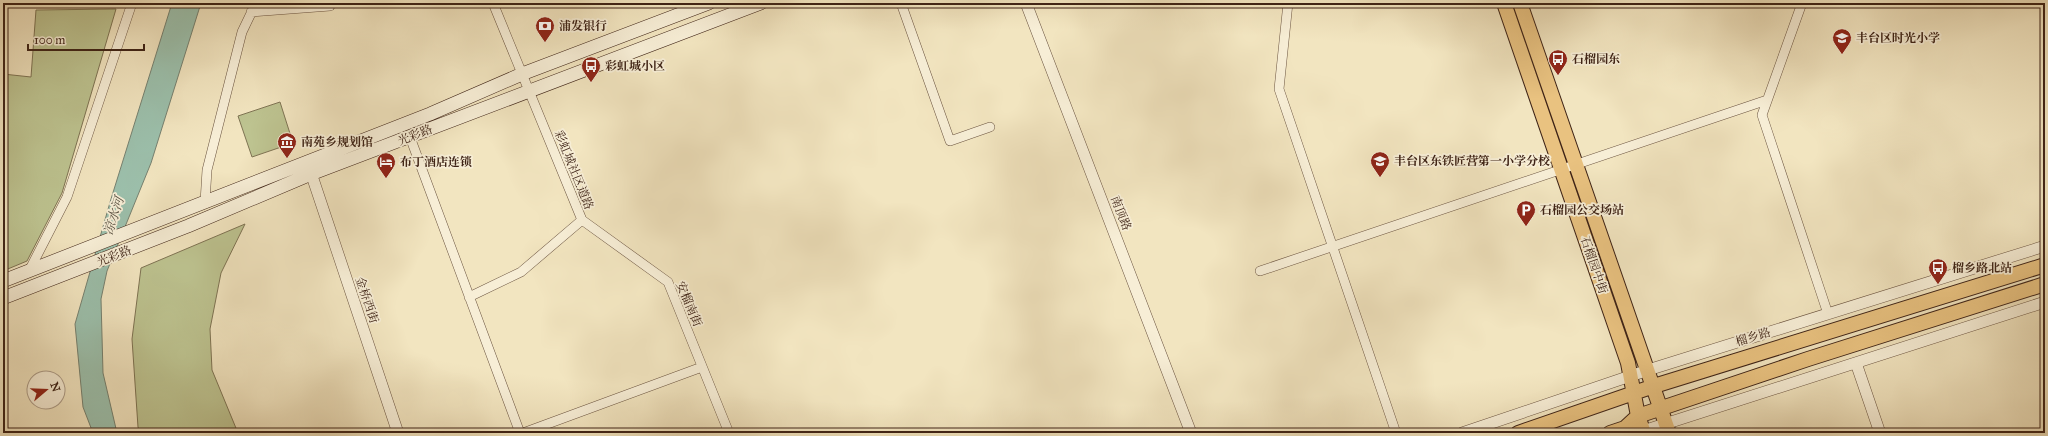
<svg xmlns="http://www.w3.org/2000/svg" width="2048" height="436" font-family="'IM FELL Great Primer','Noto Serif SC',serif">
<rect width="100%" height="100%" fill="#f2e5c0"/>
<filter id="stains"><feTurbulence type="fractalNoise" baseFrequency=".005" numOctaves="4"/><feColorMatrix values="0 0 0 0 .2 0 0 0 0 .09 0 0 0 0 .02 0 0 0 .5 -.17"/></filter>
<radialGradient id="worn" r=".72"><stop offset=".6" stop-color="#630" stop-opacity="0"/><stop offset="1" stop-color="#630" stop-opacity=".3"/></radialGradient>
<path fill="#bdc390" stroke="#7e7353" d="M116 9 62 193 27 261 3 271V74L31 77 36 10Z
M280 102 293 143 252 157 238 116Z
M245 224 221 273 210 329 212 370 238 433H140L138 427 132 339 141 268Z"/>
<path fill="#9cc0ac" stroke="#768170" d="M172 3H201L151 163 107 271 101 299 103 373 117 433H93L83 407 75 324 111 199Z"/>
<g fill="none" stroke-linecap="round" stroke-linejoin="round">
<defs>
<path id="minor" d="M901 3 950 141 990 127
M1288 3 1279 89 1396 433
M1802 3 1762 115 1828 314
M251 12 330 6 331 3
M410 137 520 433
M205 202 207 170 242 32 256 3
M582 220 668 282 729 433
M29 271 67 197 132 3
M1260 271 1767 100
M469 297 521 272 582 220 493 3
M523 433 702 367"/>
<path id="tertiary" d="M1026 3 1191 433
M309 167 398 433
M1856 363 1880 433
M1643 431 2045 302
M1462 433 1648 370 2045 246"/>
<path id="secondary" d="M3 281 430 114 522 74 709 3
M3 298 188 226 311 174 761 3"/>
<path id="primary" d="M1504 3 1628 363 1638 416 1644 433
M1520 3 1669 433
M1518 433 1654 386 2045 265
M1610 433 1625 428 1638 416 1808 359 2045 284"/>
</defs>
<use href="#minor" stroke="#6b5440" stroke-width="10"/>
<use href="#tertiary" stroke="#6b5440" stroke-width="12"/>
<use href="#secondary" stroke="#3e2316" stroke-width="14"/>
<use href="#primary" stroke="#3e2316" stroke-width="16"/>
<use href="#minor" stroke="#f7eed6" stroke-width="9"/>
<use href="#tertiary" stroke="#f7eed6" stroke-width="11"/>
<use href="#secondary" stroke="#f7eed6" stroke-width="13"/>
<use href="#primary" stroke="#e9c280" stroke-width="14"/>
</g>
<defs>
<symbol id="bank-pin" viewBox="-11 -11 22 30"><path d="M0 17L-7.5 6A9.5 9.5 0 1 1 7.5 6Z" fill="#8f2418" stroke="#f7eed6"/><path d="M-6-4H6V4H-6ZM0-2.3a2.3 2.3 0 1 0 0 4.6a2.3 2.3 0 1 0 0-4.6Z" fill="#fff"/></symbol>
<symbol id="school-pin" viewBox="-11 -11 22 30"><path d="M0 17L-7.5 6A9.5 9.5 0 1 1 7.5 6Z" fill="#8f2418" stroke="#f7eed6"/><path d="M0-5L7-2L0 1L-7-2ZM-4 1L0 2.5L4 1V4Q0 6-4 4Z" fill="#fff"/></symbol>
<symbol id="bus-pin" viewBox="-11 -11 22 30"><path d="M0 17L-7.5 6A9.5 9.5 0 1 1 7.5 6Z" fill="#8f2418" stroke="#f7eed6"/><path d="M-5-6H5V4H4V6H2V4H-2V6H-4V4H-5ZM-3.5-4V0h7V-4ZM-3.5 1.2v1.5H-2V1.2ZM2 1.2v1.5H3.5V1.2Z" fill="#fff"/></symbol>
<symbol id="museum-pin" viewBox="-11 -11 22 30"><path d="M0 17L-7.5 6A9.5 9.5 0 1 1 7.5 6Z" fill="#8f2418" stroke="#f7eed6"/><path d="M0-6L6-3V-2H-6V-3ZM-5-1h2V3h-2ZM-1-1h2V3h-2ZM3-1h2V3H3ZM-6 4H6V6H-6Z" fill="#fff"/></symbol>
<symbol id="hotel-pin" viewBox="-11 -11 22 30"><path d="M0 17L-7.5 6A9.5 9.5 0 1 1 7.5 6Z" fill="#8f2418" stroke="#f7eed6"/><path d="M-6-4.5h1.5V1H6V5H4.5V3h-9V5H-6ZM-4 0a1.8 1.8 0 1 1 3.6 0ZM.5 0V-2.5h3Q6-2.5 6 0Z" fill="#fff"/></symbol>
<symbol id="parking-pin" viewBox="-11 -11 22 30"><path d="M0 17L-7.5 6A9.5 9.5 0 1 1 7.5 6Z" fill="#8f2418" stroke="#f7eed6"/><path d="M-3.5-5.5H1a3.5 3.5 0 0 1 0 7H-1V5.5H-3.5ZM-1-3.4V-.6H.8a1.4 1.4 0 0 0 0-2.8Z" fill="#fff"/></symbol>
</defs>
<g fill-rule="evenodd">
<use href="#bank-pin" x="534" y="15" width="22" height="30"/>
<use href="#school-pin" x="1831" y="27" width="22" height="30"/>
<use href="#bus-pin" x="1547" y="48" width="22" height="30"/>
<use href="#bus-pin" x="580" y="55" width="22" height="30"/>
<use href="#museum-pin" x="276" y="131" width="22" height="30"/>
<use href="#school-pin" x="1369" y="150" width="22" height="30"/>
<use href="#hotel-pin" x="375" y="151" width="22" height="30"/>
<use href="#parking-pin" x="1515" y="199" width="22" height="30"/>
<use href="#bus-pin" x="1927" y="257" width="22" height="30"/>
</g>
<g text-anchor="middle" dominant-baseline="central" stroke-width="3.5" stroke-linejoin="round" paint-order="stroke">
<g font-size="12" font-weight="bold" fill="#3e2316" stroke="#f7eed6" text-anchor="start">
<text x="559" y="26">浦发银行</text>
<text x="1856" y="38">丰台区时光小学</text>
<text x="1572" y="59">石榴园东</text>
<text x="605" y="66">彩虹城小区</text>
<text x="301" y="142">南苑乡规划馆</text>
<text x="1394" y="161">丰台区东铁匠营第一小学分校</text>
<text x="400" y="162">布丁酒店连锁</text>
<text x="1540" y="210">石榴园公交场站</text>
<text x="1952" y="268">榴乡路北站</text>
</g>
<g font-size="12" fill="#3e2316" stroke="#f7eed6">
<text transform="translate(415 135) rotate(-21)">光彩路</text>
<text transform="translate(574 170) rotate(68)">彩虹城社区道路</text>
<text transform="translate(1121 213) rotate(69)">南顶路</text>
<text transform="translate(114 256) rotate(-21)">光彩路</text>
<text transform="translate(1594 265) rotate(71)">石榴园中街</text>
<text transform="translate(367 300) rotate(71)">金桥西街</text>
<text transform="translate(689 304) rotate(67)">安榴南街</text>
<text transform="translate(1753 337) rotate(-17)">榴乡路</text>
</g>
<g font-size="13" font-style="italic" fill="#5a5243" stroke="#f7eed6">
<text transform="translate(114 216) rotate(-72)">凉水河</text>
</g>
</g>
<rect width="2048" height="436" fill="none" stroke="#f2e5c0" stroke-width="16"/>
<rect x="4" y="4" width="2040" height="428" fill="none" stroke="#3e2316" stroke-width="2"/>
<rect x="8" y="8" width="2032" height="420" fill="none" stroke="#3e2316"/>
<g transform="translate(46 390) rotate(71)"><circle r="19" fill="#f7eed6" stroke="#ad9d89"/>
<path d="M0-3L7 15L0 10L-7 15Z" fill="#8f2418"/>
<text y="-6" font-size="11" font-weight="bold" text-anchor="middle" fill="#3e2316">N</text>
</g>
<path d="M28 44v6h116v-6" fill="none" stroke="#3e2316" stroke-width="2"/>
<text x="34" y="44" font-size="12" fill="#3e2316" stroke="#f7eed6" stroke-width="3" paint-order="stroke">100 m</text>
<rect width="100%" height="100%" filter="url(#stains)"/>
<rect width="100%" height="100%" fill="url(#worn)"/>
</svg>
